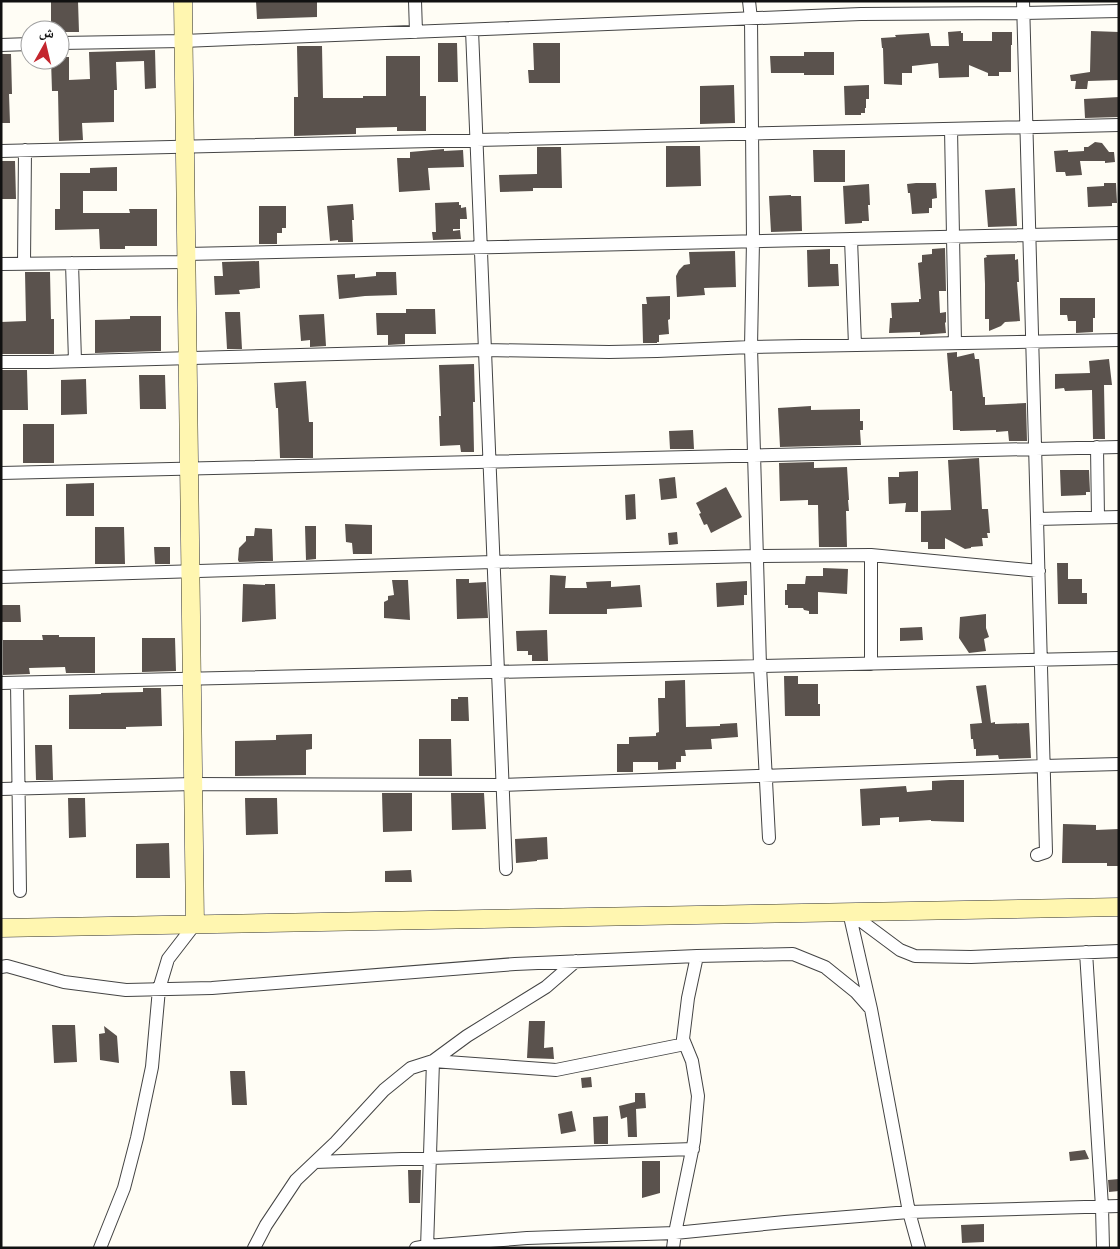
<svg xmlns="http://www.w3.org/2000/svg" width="1120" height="1249" font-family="Lora,'Noto Naskh Arabic',serif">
<rect width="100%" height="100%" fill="#fffdf5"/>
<path fill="#5a524d" d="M51 1H78L79 32H60V30H51Z
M256 1H317V17L257 19Z
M961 31V33H963V41H992V32H1012V45H1011V72H999V76H988V73L969 65V77L939 78 938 63 912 66V73H902V85L884 84 883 48H882L881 38 896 37 895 35 929 33 931 46H949L948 32Z
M1091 31 1119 32V80L1088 81 1087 89H1075L1076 81H1071L1070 75 1090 72Z
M438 43H457L458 82H438Z
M533 43H560V83H529L528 70H534Z
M297 46H322L323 98H363V96H386V56H420V96H426V131H397V127L356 128V134L294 136V97H298Z
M155 50 156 88 145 89 144 61 116 62 117 90H114V122L82 123 83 140 59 141 58 91H52L51 60H60V57H69V80L90 79 89 52Z
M804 52H834V75H804V73H771L770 56H804Z
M1 54H11L12 94H9L10 123H1Z
M734 85 735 123 700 124V86Z
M869 85V99H866V108H865V113H861V115H845L844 86Z
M1119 97V117L1085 118 1084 99Z
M1095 142 1102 143 1109 152H1114L1115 162 1105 163V161H1080L1082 175 1066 176 1065 172H1056L1054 151 1068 150V152L1084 151V147H1088Z
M666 146H700L701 186 666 187Z
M537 147H561L562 188H533V191L500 192 499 175 537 174Z
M444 149V151L463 150 464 167 428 168 430 190 399 192 397 158H410V152Z
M813 150H845V182H814Z
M1 161H15L16 199H1Z
M117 167V191H83V213H130L129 209H157V246H125V249H100L99 229 55 230V209H60V173H90V168Z
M916 183H936L937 198 932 199V208H929V213L912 214 910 193H908L907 184Z
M1104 183H1116L1117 203H1112V206L1088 207 1087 187 1104 186Z
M869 184 870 205H868L869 221H862V223L845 224 843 186Z
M1015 188 1017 226 988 227 985 190Z
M791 195V196H801L802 231 771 232 769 196Z
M459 202V205H461V208L466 207 467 219H460V229H453V231L460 230 461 239 433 240 432 232H436L435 203Z
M353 204 354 220H352L353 242H338V240L330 241 327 206Z
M259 206H286V228H282V233H277V244H259Z
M945 248 946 291H939L940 313 946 312V322L945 323 946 333 920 335V332L889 333 890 318H892L891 303 919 302V299H921L918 263 922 262V255L932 254V249Z
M830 249V264H838L839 286 808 287 807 250Z
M735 251 736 287 704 288 705 295 677 297 676 276 679 270 684 265 690 264 689 252Z
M1015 254V260L1018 259 1019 282H1017L1020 321 1005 322 1001 326 989 331V319H985V284L984 258 987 257 986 255Z
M259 261 260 288 239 290 240 294 215 295 214 276H223L222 262Z
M25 272H50L51 319H54V354H1V322L26 321Z
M376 272H396L397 295 365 296 339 299 337 275 355 274V278L376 276Z
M670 296V319L668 320 669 334 659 335V342H657V343H643L642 304H647L646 297Z
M1060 298H1095V318H1093V332L1076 333V321H1068L1067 315H1060Z
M406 309H435L436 334H405V344L388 345V335H377L376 313H406Z
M225 312H240L242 349H227Z
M324 314 326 346 310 347V340L301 341 299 315Z
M130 316H161V351L95 353V320L130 319Z
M957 352V357L974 353 975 359H979L983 397H985V405L1026 403 1027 441H1009L1008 431 996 432V430L960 431V430H953L952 391H950L947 353Z
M1109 359 1112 385H1104L1105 439H1093L1092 390 1065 391 1064 388 1055 389V374L1090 373 1089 361Z
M474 364 475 402H473L474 452H461L460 445 440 446 439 416H441L439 365Z
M1 370H27L28 410H1Z
M139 375H165L166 409H140Z
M86 379 87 414 61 415V380Z
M306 381 309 422H313V458H280L278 408H276L274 383Z
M811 406V410L860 409V421H863V430H860L861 445 780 447 778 408Z
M23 424H54V463H23Z
M693 430 694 449H670L669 431Z
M979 458 982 509H988L990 533H987L988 538H982L983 546 971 547V548L965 549 945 538V549H928V542H921V511L951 510 948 460Z
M814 462V468L847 467 849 500H848L849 511H846L847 547H819L818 505H808V500L780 501 779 463Z
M1060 470H1089L1090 492H1086V495L1061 496Z
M918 471V512H905L906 503 889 504 888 477H899V472Z
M675 477 677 498 661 500 659 479Z
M94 483V516H66V484Z
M726 487 742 517 711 533 707 524 704 525 699 514 701 513 696 503Z
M635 494 636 519 626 520 625 495Z
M345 524 372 525V554H353L352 543 346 542Z
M305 526H316V559L306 560Z
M95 527H124L125 564H95Z
M255 528 272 529 273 561 239 562 238 560 239 548 246 541V536H254Z
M677 532 678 544 669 545 668 533Z
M154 547H170V564H155Z
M1057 563H1068V579H1082V593H1087V604H1058Z
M823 568 848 569 847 594 818 592V614H809V611L804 610 803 608H788V605H785V590H787V584H805L806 576H823Z
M550 575 566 576 565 588H587L586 582 611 581V587L640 585 642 607 607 609V614H549Z
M456 579H469V583L486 582 488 618 457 619Z
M392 580H408L410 620 384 618V602L388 600V596L394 595Z
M747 581V595H744V605L717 607 716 583Z
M243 584 265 585V584H275L276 619 242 622Z
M1 605H20L21 622H1Z
M986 614V628L989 637 984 639 986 651 969 653 959 638 960 617Z
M922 627 923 640 900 641V628Z
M547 630 548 661H532V655H528V651H517L516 631Z
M42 635H59V637H95V673H66L65 667 29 668 30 674 3 675V640H43Z
M142 638H175L176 671 142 672Z
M784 676H798V684H818V704H820V716H785Z
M685 680 686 727 720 726V724L737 723 738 737 711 739 712 749 685 750 686 756H681V762H676V769L658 770V762H633V772H617V744H629V737L656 736V733L659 732 658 698H665V681Z
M986 685 991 723 995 722V724L1029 723 1031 758 999 759 998 755 976 756V749H974L973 739H971L970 724 982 723 976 686Z
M143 688H161L162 726 126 727V729H69V695L101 694V693L143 692Z
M458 697H468L469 721H451V699H458Z
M312 734V749L306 750V775L235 776V741L276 740V735Z
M419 739H451L452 776H419Z
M35 745H52L53 780H36Z
M950 780H964V822L931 821V820L899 822V817L880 818V825L862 826 860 789 906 786 907 792 932 790V781Z
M382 793H412V831L383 832Z
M451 793H484L486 829 452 830Z
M68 798H85L86 837 69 838Z
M245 798H277L278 834 246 835Z
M1063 824 1096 825V830L1119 829V866H1107V863H1062Z
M547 837 548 859 537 860V861L516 863 515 839Z
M169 843 170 878H136V844Z
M411 870 412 882H385V871Z
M529 1021H545L544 1048 553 1047 554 1059 527 1058Z
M52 1025H75L77 1062 54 1063Z
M104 1026 117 1036 119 1063 100 1060 99 1034 105 1033Z
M230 1071H245L247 1105H232Z
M591 1077 592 1087 582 1088 581 1078Z
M635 1093H645L646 1108 636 1109 637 1137H628L627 1117 621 1119 619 1106 635 1102Z
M572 1111 576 1131 561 1134 558 1114Z
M608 1116V1144H594L593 1117Z
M1085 1150 1089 1159 1070 1161 1069 1152Z
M642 1161H660V1193L642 1198Z
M408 1170H421L420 1203H409Z
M1119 1179V1191L1109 1192 1108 1180Z
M984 1224V1242L962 1243 961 1225Z"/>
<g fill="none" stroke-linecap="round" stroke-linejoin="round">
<defs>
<path id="street" d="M415 1 416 32
M749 1 751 19 753 241 751 347 760 666 769 838
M1023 1 1046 852 1037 855
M472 30 506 869
M60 43 183 41 861 14 1024 13 1119 11
M1 45 30 44
M951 129 955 343
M1 151 1119 125
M851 239 855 345
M186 254 1119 233
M72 263 75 361
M1 264 186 262
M24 264 25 150
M1 362H47L485 350 609 352 657 351 751 347 1119 340
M1097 447 1098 517
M1 473 1119 447
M1037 519 1119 517
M1 577 493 562 757 556 871 555 1039 571
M871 664V555
M1 683 1119 658
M17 683 20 891
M1 789 193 784 502 785 1044 766 1119 764
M849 912 871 1009 909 1212 919 1248
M849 912 900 950 915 956 971 957 1119 951
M1086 952 1102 1207 1103 1248
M1 967 7 966 64 982 126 990 212 988 515 964 697 956 793 954 825 967 856 992 871 1009
M315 1162 693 1149
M100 1248 124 1188 137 1138 152 1067 159 989 168 959 195 924
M254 1248 266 1225 296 1180 336 1142 384 1090 411 1068 433 1061 467 1036 546 987 576 961
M416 1248 427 1246 527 1238 675 1233 785 1222 909 1212 1119 1206
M427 1248 433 1061 556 1070 685 1044
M673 1248 675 1233 694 1141 698 1096 692 1061 683 1039 688 998 697 956"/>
<path id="secondary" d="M183 1 195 924
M1 928 1119 907"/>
</defs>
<use href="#street" stroke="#444" stroke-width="14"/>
<use href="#secondary" stroke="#333" stroke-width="19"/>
<use href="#street" stroke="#fff" stroke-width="12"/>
<use href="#secondary" stroke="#fff6b0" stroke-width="18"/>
</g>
<rect width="1120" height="1249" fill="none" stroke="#111111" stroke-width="5"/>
<g transform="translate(45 45) rotate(8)"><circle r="24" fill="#ffffff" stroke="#a0a0a0"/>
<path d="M0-4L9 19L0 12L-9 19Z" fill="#c4262e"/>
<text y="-8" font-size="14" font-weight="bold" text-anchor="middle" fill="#111111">ش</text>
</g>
</svg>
